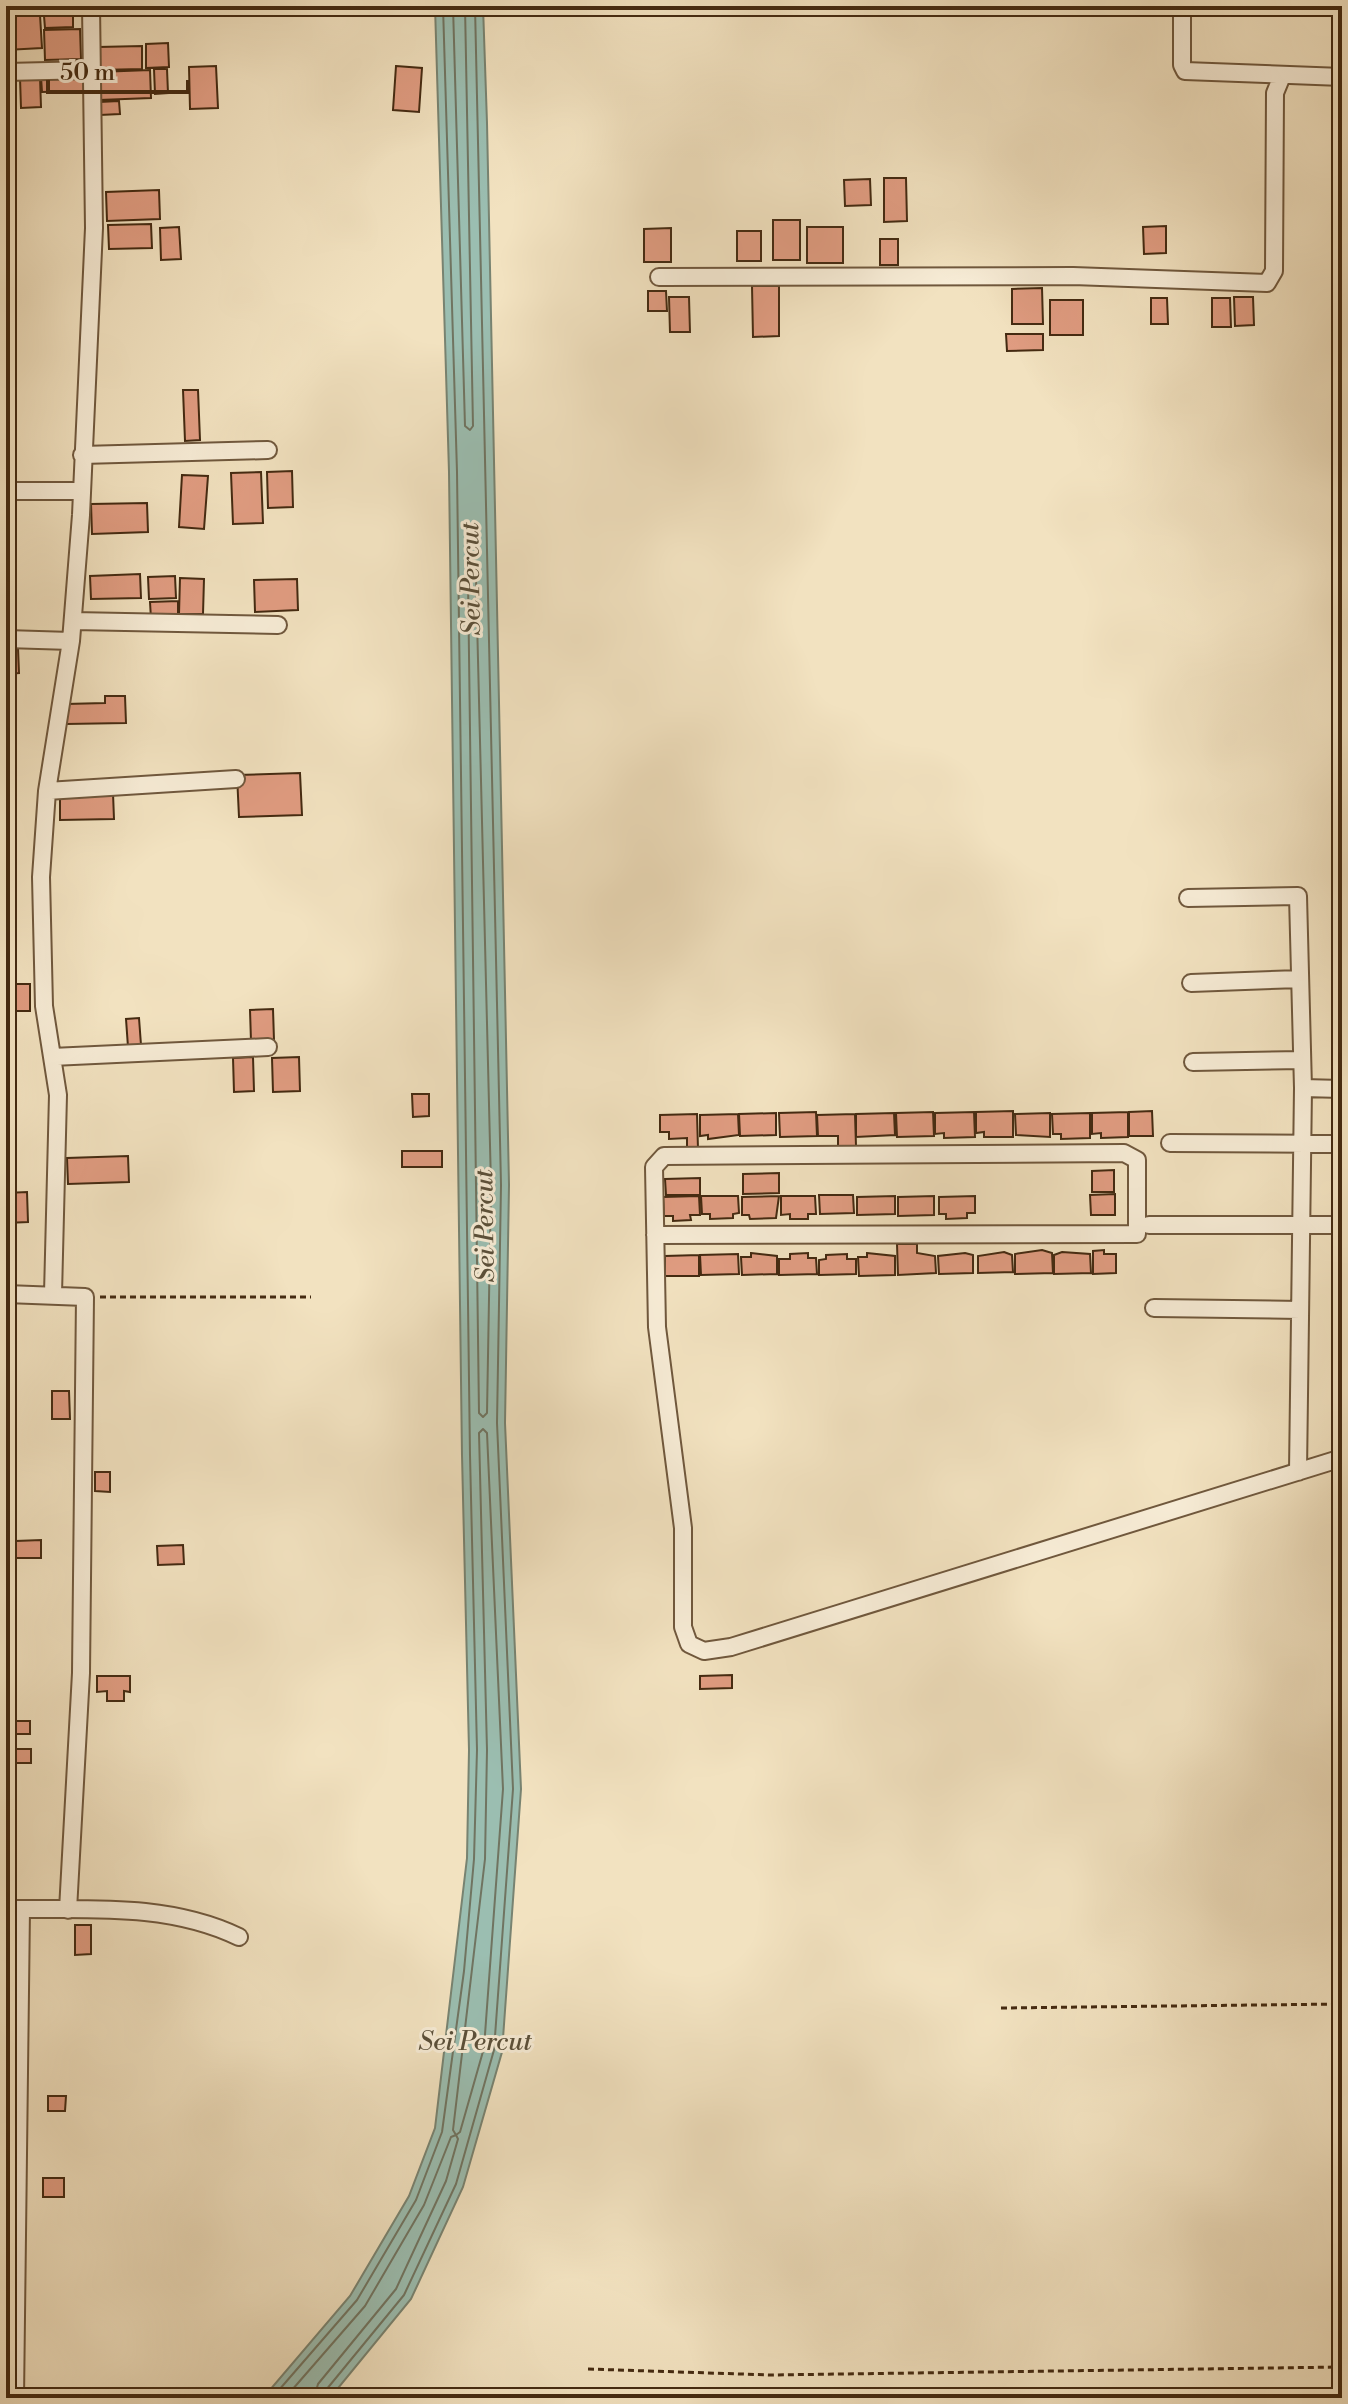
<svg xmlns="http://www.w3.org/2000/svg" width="1348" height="2404" font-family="'Libre Bodoni',serif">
<rect width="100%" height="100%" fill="#f2e2c0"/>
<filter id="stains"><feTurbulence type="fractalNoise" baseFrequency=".0025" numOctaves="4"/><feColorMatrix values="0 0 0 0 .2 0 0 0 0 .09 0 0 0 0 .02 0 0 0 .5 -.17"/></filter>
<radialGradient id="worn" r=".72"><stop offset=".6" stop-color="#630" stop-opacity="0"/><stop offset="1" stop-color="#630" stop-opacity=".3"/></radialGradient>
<path fill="#9bbeb1" stroke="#788371" stroke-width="2" d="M435 6H483L487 123 509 1185 505 1423 521 1789 502 2052 463 2187 411 2299 330 2398H263L350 2296 409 2196 435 2128 467 1858 469 1750 462 1455 449 472Z"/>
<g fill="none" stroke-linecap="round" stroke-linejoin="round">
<path stroke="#707461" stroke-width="2" d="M453 6 465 426 470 430 473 426 465 6
M472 575 476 579 491 1185 487 1413 483 1417 479 1413 468 579Z
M483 1429 487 1433 503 1789 484 2048 460 2132 456 2135 453 2130 485 1859 487 1750 479 1433Z
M272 2398 357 2300 416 2200 442 2132 464 1971 474 1859 477 1750 470 1455 457 472 443 6
M285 2398 365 2306 424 2205 451 2137 456 2135 458 2139 446 2181 396 2289 318 2384 314 2398
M324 2398 326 2390 404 2295 456 2184 494 2050 513 1789 497 1423 501 1185 475 6"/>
</g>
<path fill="#e09c81" stroke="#442a11" stroke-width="2" d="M22 6H41L42 15H22Z
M40 15 42 48 6 50V16Z
M73 15V27L45 28 44 16Z
M80 29 81 59 45 60 44 30Z
M168 43 169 67 146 68V44Z
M142 46V69L98 70V47Z
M216 66 218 108 190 109 189 67Z
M396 66 422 68 419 112 393 110Z
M154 69H167L168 93 155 94Z
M150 70 151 98 99 100 98 72Z
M84 75 85 91 42 92 41 77Z
M40 77 41 107 21 108 20 78Z
M119 101 120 114 100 115 99 102Z
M884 178H906L907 221 884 222Z
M870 179 871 205 845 206 844 180Z
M159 190 160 219 107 221 106 192Z
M773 220H800V260H773Z
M151 224 152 248 109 249 108 225Z
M1166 226V253L1144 254 1143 227Z
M179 227 181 259 161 260 160 228Z
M807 227H843V263H807Z
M671 228V262H644V229Z
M737 231H761V261H737Z
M880 239H898V265H880Z
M752 286H779V336L753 337Z
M1042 288 1043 324H1012V289Z
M648 291H666L667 311H648Z
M669 297H689L690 332H670Z
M1234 297H1253L1254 325 1235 326Z
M1151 298H1167L1168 324H1151Z
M1212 298H1230L1231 327H1212Z
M1050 300H1083V335H1050Z
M1006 334H1043V350L1007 351Z
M183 390H198L200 440 185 441Z
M292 471 293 507 268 508 267 472Z
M261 472 263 523 233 524 231 473Z
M182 475 208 476 204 529 179 527Z
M147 503 148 532 92 534 91 504Z
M140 574 141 598 91 599 90 576Z
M175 576 176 598 149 599 148 577Z
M180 578 204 579 203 614H179Z
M297 579 298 610 255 612 254 580Z
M178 601V618L151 619 150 602Z
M6 648H18L19 673 6 674Z
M105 696H125L126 723 66 724V704L105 703Z
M300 773 302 815 239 817 237 775Z
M113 793 114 819 60 820V794Z
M6 984H30V1011H6Z
M273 1009 274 1040 251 1041 250 1010Z
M139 1018 141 1045 128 1047 126 1019Z
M253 1057 254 1091 234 1092 233 1058Z
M299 1057 300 1091 273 1092 272 1058Z
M412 1094H429V1116L413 1117Z
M1013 1111V1137H984V1132L976 1133V1112Z
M1152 1111 1153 1136H1129V1112Z
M816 1112 817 1136 780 1137 779 1113Z
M933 1112 934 1136 897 1137 896 1113Z
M974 1112 975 1137 944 1138V1133L935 1134V1113Z
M1128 1112V1137L1101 1138V1133L1092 1134V1113Z
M776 1113V1135L740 1136 739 1114Z
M894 1113 895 1135 856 1137V1114Z
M1050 1113V1137L1016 1135 1015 1114Z
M1090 1113V1138L1061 1139V1134H1053L1052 1114Z
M697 1114 698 1149H687V1138L669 1139V1132H660V1115Z
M738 1114 739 1135 708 1139V1135L700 1136V1115Z
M855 1114 856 1146H838V1136H818L817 1115Z
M402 1151H442V1167H402Z
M128 1156 129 1182 68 1184 67 1158Z
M1114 1170V1192H1092V1171Z
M779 1173V1193L743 1194V1174Z
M700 1178V1195H666L665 1179Z
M27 1192 28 1222 6 1223V1193Z
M1115 1194V1215H1091L1090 1195Z
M819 1195H853L854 1213 820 1214Z
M699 1196 700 1215H690L691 1220 673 1221V1216H664L663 1197Z
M701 1196H738L739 1213 733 1214V1218L710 1219V1214H702Z
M779 1196 776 1218 750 1219 749 1215H742V1197Z
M781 1196H815L816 1214H808V1219H790V1214L781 1215Z
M895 1196V1214L857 1215V1197Z
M934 1196V1215L898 1216V1197Z
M975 1196V1213H967V1218L946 1219V1214H939V1197Z
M897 1244H917V1253L935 1256 936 1273 898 1275Z
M1042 1250 1052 1253 1053 1273 1015 1274V1254Z
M1104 1250V1254H1116V1273L1093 1274V1251Z
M1004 1252 1012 1255 1013 1272 978 1273V1256Z
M1062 1252 1090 1254 1091 1273 1054 1274V1255Z
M751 1253 777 1256V1274L742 1275 741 1257H751Z
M808 1253V1258H816L817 1274 779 1275V1259H790V1254Z
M867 1253 895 1256V1275L859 1276 858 1257H867Z
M965 1253 973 1255V1273L939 1274 938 1256Z
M738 1254 739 1274 701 1275 700 1255Z
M847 1254V1259H856V1274L819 1275V1260L826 1259V1255Z
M699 1255V1276H665V1256Z
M52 1391H69L70 1419H52Z
M95 1472H110V1492L95 1491Z
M41 1540V1558H16V1541Z
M183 1545 184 1564 158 1565 157 1546Z
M732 1675V1688L700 1689V1676Z
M97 1676H130V1692L124 1691V1701H107V1691L97 1692Z
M16 1721H30V1734H16Z
M10 1749H31V1763H10Z
M75 1925H91V1954L75 1955Z
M48 2096H66L65 2111H48Z
M43 2178H64V2197H43Z"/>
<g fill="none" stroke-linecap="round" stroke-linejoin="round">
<defs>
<path id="minor" d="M1182 6V65L1185 71 1342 77
M6 72 91 70
M659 277 1073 276 1267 283 1274 271 1275 93 1282 76
M82 455 268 450
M6 491H80
M73 621 278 625
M6 639 71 641
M47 791 236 779
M1188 898 1298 896 1303 1088 1298 1472
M1191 983 1300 979
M52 1057 268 1047
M1193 1062 1302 1060
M1303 1088 1342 1089
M1170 1143 1342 1144
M1149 1225H1342
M655 1235 1137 1234V1160L1124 1153 664 1156 654 1167 657 1327 683 1528V1627L689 1644 704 1651 731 1647 1342 1458
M6 1294 85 1297 81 1673 68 1910
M53 1294 58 1095 44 1006 41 877 47 791 71 641 81 515 94 228 91 6
M1154 1308 1300 1310
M6 1909C84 1910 167 1902 239 1937
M15 2398 21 1909"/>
</defs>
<use href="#minor" stroke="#70583d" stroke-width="20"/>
<path stroke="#442a11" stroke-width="3" stroke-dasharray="6 4" stroke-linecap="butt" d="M100 1297H311
M1001 2008 1342 2004
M588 2369 771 2375 1342 2367"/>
<use href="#minor" stroke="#f7ecd6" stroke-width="16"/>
</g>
<g text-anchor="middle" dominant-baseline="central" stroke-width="6" stroke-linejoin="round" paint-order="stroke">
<g font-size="26" font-style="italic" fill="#5a4f39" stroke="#f7ecd6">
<text transform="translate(471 579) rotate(-91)">Sei Percut</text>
<text transform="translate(485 1226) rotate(-91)">Sei Percut</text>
<text x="475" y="2042">Sei Percut</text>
</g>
</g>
<rect width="1348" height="2404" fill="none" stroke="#f2e2c0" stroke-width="32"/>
<rect x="8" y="8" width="1332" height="2388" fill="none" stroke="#442a11" stroke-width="4"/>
<rect x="16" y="16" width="1316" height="2372" fill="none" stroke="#442a11" stroke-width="2"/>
<path d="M48 80v12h140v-12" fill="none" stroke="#442a11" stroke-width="4"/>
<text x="60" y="80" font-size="24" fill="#442a11" stroke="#f7ecd6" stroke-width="6" paint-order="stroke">50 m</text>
<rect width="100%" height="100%" filter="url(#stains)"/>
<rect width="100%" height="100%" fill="url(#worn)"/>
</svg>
